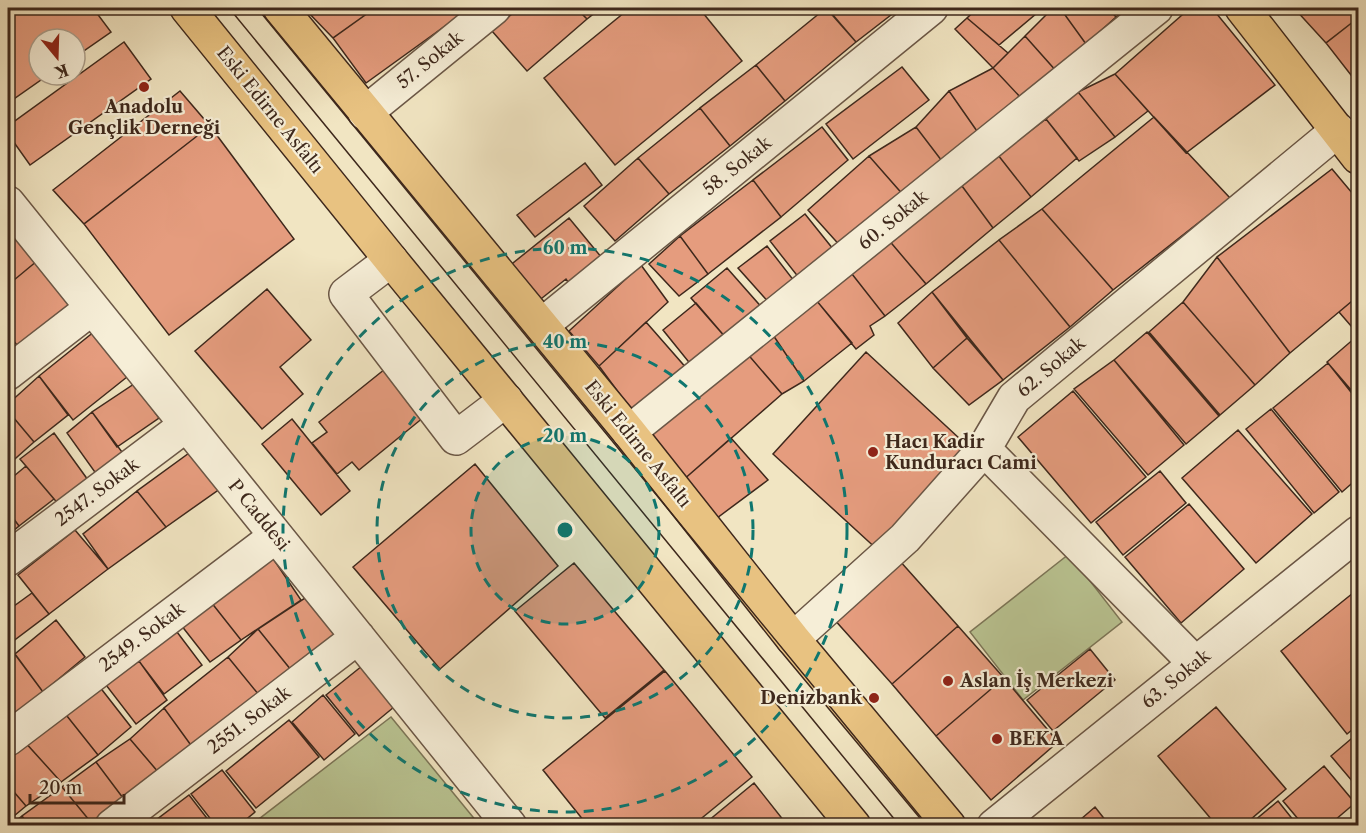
<svg xmlns="http://www.w3.org/2000/svg" width="1366" height="833" font-family="'Libre Caslon Text',serif">
<rect width="100%" height="100%" fill="#f1e5c2"/>
<filter id="stains"><feTurbulence type="fractalNoise" baseFrequency=".00333" numOctaves="4"/><feColorMatrix values="0 0 0 0 .2 0 0 0 0 .09 0 0 0 0 .02 0 0 0 .5 -.17"/></filter>
<radialGradient id="worn" r=".72"><stop offset=".6" stop-color="#630" stop-opacity="0"/><stop offset="1" stop-color="#630" stop-opacity=".3"/></radialGradient>
<path fill="#bac593" stroke="#7c7658" stroke-width="1.5" d="M1069 554 1122 622 1023 700 970 632Z
M391 717 477 822 473 826 251 825Z"/>
<path fill="#e59c7e" stroke="#3e281c" stroke-width="1.5" d="M8 8H93L111 32 75 57V39H39V75H48L8 103Z
M304 8H359L365 15 333 38Z
M375 8H470L366 83 333 38Z
M519 8H576L587 19 527 71 492 31Z
M576 8H601L587 19Z
M630 8H699L742 61 615 165 544 78Z
M826 8 856 42 785 101 756 65Z
M827 8H900L856 42Z
M978 8H1043L999 45 967 18Z
M1053 8H1060L1086 44 1057 72 1025 36Z
M1060 8H1108L1116 17 1086 44Z
M1108 8H1128L1116 17Z
M1190 8H1212L1275 85 1186 153 1115 74Z
M1294 8H1358V18L1326 43Z
M967 18 1008 53 993 68 955 29Z
M1358 18V84L1326 43Z
M1025 36 1057 72 1022 99 993 68Z
M124 42 151 79 30 165 8 134V126Z
M756 65 785 101 730 146 700 108Z
M902 67 929 100 853 159 826 124Z
M993 68 1022 99 979 134 949 91Z
M1115 74 1148 111 1115 137 1078 92Z
M180 91 210 126 84 224 53 190Z
M949 91 979 134 945 165 916 127Z
M1078 92 1115 137 1079 161 1046 119Z
M700 108 730 146 669 194 638 158Z
M1154 117 1230 198 1113 290 1042 209Z
M1046 119 1077 158 1031 197 998 155Z
M210 126 294 239 169 335 84 224Z
M822 127 848 160 781 217 753 180Z
M916 127 945 165 905 197 869 156Z
M998 155 1031 197 993 228 962 186Z
M869 156 905 197 843 249 808 210Z
M638 158 669 194 615 241 584 206Z
M585 163 602 185 535 237 517 215Z
M1332 169 1358 200V296L1290 353 1217 257Z
M753 180 781 217 708 274 680 236Z
M962 186 993 228 926 284 887 238Z
M1042 209 1113 290 1070 327 999 240Z
M805 214 837 254 803 283 770 241Z
M569 218 602 258 570 285 566 279 537 302 508 267Z
M8 226 37 261 8 285Z
M680 236 708 274 679 296 649 264Z
M887 238 926 284 885 316 852 274Z
M999 240 1070 327 1003 380 932 292Z
M767 246 798 286 771 305 738 268Z
M1217 257 1290 353 1255 385 1183 302Z
M37 261 76 308 21 350 8 334V285Z
M641 265 668 302 599 366 569 331Z
M727 268 764 310 726 338 691 298Z
M852 274 885 316 870 326 874 335 856 349 816 300Z
M267 289 311 340 280 367 303 394 262 429 195 351Z
M932 292 967 338 933 368 898 323Z
M1358 296V334L1339 312Z
M816 300 852 343 804 381 771 332Z
M1183 302 1255 385 1220 415 1149 332Z
M696 303 726 338 692 366 663 330Z
M646 322 688 370 635 415 599 366Z
M95 331 132 373 73 420 39 376Z
M771 332 804 381 782 394 745 351Z
M1147 332 1219 416 1186 444 1114 360Z
M1356 337 1358 340V398L1327 362Z
M967 338 1003 380 969 405 933 368Z
M745 351 782 394 682 481 645 435Z
M866 352 973 451 880 552 773 454Z
M1114 360 1184 445 1148 475 1074 389Z
M1328 363 1358 401V478L1342 492 1273 408Z
M385 369 424 417 359 470 352 462 337 474 312 443 327 432 319 422Z
M39 376 68 415 34 442 8 411V404Z
M134 384 159 418 117 447 92 412Z
M1073 391 1146 477 1091 523 1018 437Z
M1271 409 1339 492 1314 513 1246 429Z
M8 411 34 442 8 465Z
M92 412 125 456 97 475 67 433Z
M292 419 350 491 321 515 262 444Z
M1238 430 1312 514 1256 563 1182 478Z
M54 433 88 480 60 506 20 459Z
M731 438 768 480 717 518 682 481Z
M196 448 224 486 166 527 137 491Z
M475 464 558 566 440 669 353 567Z
M26 466 54 499 19 526 8 511V481Z
M1160 471 1186 503 1123 555 1096 522Z
M137 491 166 527 108 569 83 534Z
M1189 504 1244 569 1181 623 1125 557Z
M8 511 19 526 8 535Z
M75 530 108 569 49 614 18 575Z
M268 551 301 600 241 640 207 597Z
M899 560 958 626 892 684 833 618Z
M574 563 664 670 605 718 515 611Z
M1358 589V725L1347 734 1281 651Z
M32 593 49 614 8 645V598L14 606Z
M308 596 339 637 291 670 258 629Z
M207 597 241 640 210 662 181 625Z
M56 620 85 657 43 692 15 654Z
M958 626 1004 678 936 736 892 684Z
M174 628 202 665 164 694 135 656Z
M258 629 291 670 259 695 228 657Z
M8 645 43 692 8 719Z
M1090 649 1115 680 1053 731 1027 700Z
M228 657 259 695 193 748 164 708Z
M139 661 167 700 136 724 106 685Z
M362 666 394 707 359 736 326 695Z
M665 671 752 777 692 826H588L543 770Z
M1004 678 1058 742 991 800 936 736Z
M99 686 131 727 98 755 63 711Z
M323 695 355 734 324 760 292 722Z
M1216 707 1286 789 1243 826H1217L1158 756Z
M164 708 193 748 159 773 130 739Z
M63 711 98 755 61 782 24 741Z
M289 720 319 757 256 808 226 771Z
M1358 733V788L1331 756Z
M130 739 159 773 126 802 96 762Z
M24 741 61 782 26 806 8 785V755Z
M96 762 126 802 99 826H94L62 787Z
M1324 766 1355 803 1328 826H1304L1283 801Z
M222 770 255 812 238 826H216L191 794Z
M754 783 788 826H702Z
M8 785 26 806 8 821Z
M62 787 94 826H29L22 816Z
M189 795 213 826H160L156 820Z
M1278 801 1298 826H1248Z
M1095 807 1110 826H1073Z
M22 816 29 826H9Z"/>
<g fill="none" stroke-linecap="round" stroke-linejoin="round">
<defs>
<path id="minor" d="M365 113 494 8
M8 203 510 826
M391 260 346 294 456 438 506 400
M542 325 931 8
M8 373 92 308
M629 432 1156 8
M8 559 186 425
M793 639 905 538 984 449
M1195 663 984 449 1014 398 1338 130
M8 739 276 536
M112 826 358 637
M994 826 1358 533"/>
<path id="major" d="M187 8 391 260 854 826
M280 8 629 432 793 639 949 826
M1242 8 1358 157"/>
</defs>
<use href="#minor" stroke="#6b5746" stroke-width="36"/>
<use href="#major" stroke="#3e281c" stroke-width="36"/>
<use href="#minor" stroke="#f6eed7" stroke-width="33"/>
<use href="#major" stroke="#e8c281" stroke-width="33"/>
<path stroke="#3e281c" stroke-width="1.5" d="M229 8 900 826
M257 8 928 826"/>
</g>
<circle cx="565" cy="530" r="94" fill="#0f766e" fill-opacity=".12"/>
<g fill="none" stroke="#0f766e" stroke-width="3" stroke-dasharray="10 8">
<circle cx="565" cy="530" r="94"/>
<circle cx="565" cy="530" r="188"/>
<circle cx="565" cy="530" r="282"/>
</g>
<g fill="#8f2418" stroke="#f6eed7" stroke-width="2">
<circle cx="144" cy="87" r="6"/>
<circle cx="873" cy="452" r="6"/>
<circle cx="948" cy="681" r="6"/>
<circle cx="874" cy="698" r="6"/>
<circle cx="997" cy="739" r="6"/>
</g>
<g text-anchor="middle" dominant-baseline="central" stroke-width="4.5" stroke-linejoin="round" paint-order="stroke">
<g font-size="18" fill="#3e281c" stroke="#f6eed7">
<text transform="translate(430 60) rotate(-39)">57. Sokak</text>
<text transform="translate(270 110) rotate(51)">Eski Edirne Asfaltı</text>
<text transform="translate(737 166) rotate(-39)">58. Sokak</text>
<text transform="translate(893 220) rotate(-39)">60. Sokak</text>
<text transform="translate(1051 367) rotate(-40)">62. Sokak</text>
<text transform="translate(638 444) rotate(51)">Eski Edirne Asfaltı</text>
<text transform="translate(97 492) rotate(-37)">2547. Sokak</text>
<text transform="translate(259 515) rotate(51)">P Caddesi</text>
<text transform="translate(142 637) rotate(-37)">2549. Sokak</text>
<text transform="translate(1176 679) rotate(-39)">63. Sokak</text>
<text transform="translate(249 720) rotate(-37)">2551. Sokak</text>
</g>
<g font-size="18" font-weight="bold" fill="#3e281c" stroke="#f6eed7" text-anchor="start">
<text x="144" y="107" text-anchor="middle">Anadolu<tspan x="144" dy="21">Gençlik Derneği</tspan></text>
<text x="885" y="442">Hacı Kadir<tspan x="885" dy="21">Kunduracı Cami</tspan></text>
<text x="960" y="681">Aslan İş Merkezi</text>
<text x="862" y="698" text-anchor="end">Denizbank</text>
<text x="1009" y="739">BEKA</text>
</g>
</g>
<circle cx="565" cy="530" r="9" fill="#0f766e" stroke="#f6eed7" stroke-width="3"/>
<g font-size="18" text-anchor="middle" font-weight="bold" fill="#0f766e" stroke="#f6eed7" stroke-width="4.5" stroke-linejoin="round" paint-order="stroke">
<text x="565" y="254">60 m</text>
<text x="565" y="348">40 m</text>
<text x="565" y="442">20 m</text>
</g>
<rect width="1366" height="833" fill="none" stroke="#f1e5c2" stroke-width="30"/>
<rect x="9" y="9" width="1348" height="815" fill="none" stroke="#3e281c" stroke-width="3"/>
<rect x="15" y="15" width="1336" height="803" fill="none" stroke="#3e281c" stroke-width="1.5"/>
<g transform="translate(57 57) rotate(161)"><circle r="28" fill="#f6eed7" stroke="#ac9f8c" stroke-width="1.5"/>
<path d="M0-4.5L10 22L0 15L-10 22Z" fill="#8f2418"/>
<text y="-9" font-size="16" font-weight="bold" text-anchor="middle" fill="#3e281c">K</text>
</g>
<path d="M30 794v9h94v-9" fill="none" stroke="#3e281c" stroke-width="3"/>
<text x="39" y="794" font-size="18" fill="#3e281c" stroke="#f6eed7" stroke-width="4.5" paint-order="stroke">20 m</text>
<rect width="100%" height="100%" filter="url(#stains)"/>
<rect width="100%" height="100%" fill="url(#worn)"/>
</svg>
